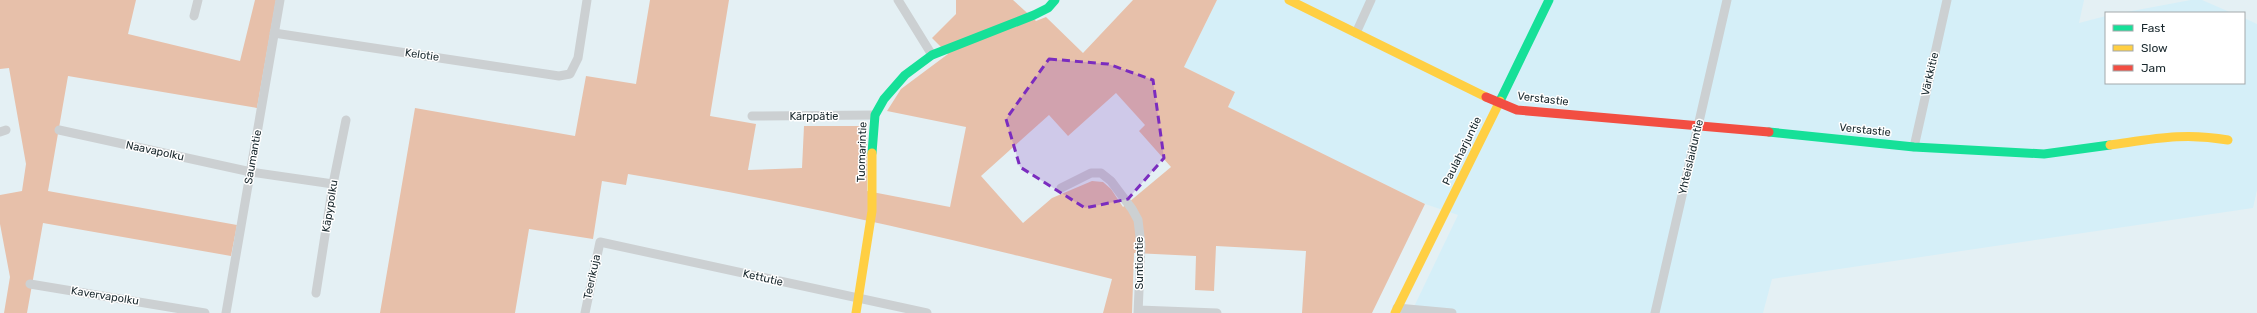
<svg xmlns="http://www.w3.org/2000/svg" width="2257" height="313" font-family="Rubik,sans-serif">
<rect width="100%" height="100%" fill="#e4f0f4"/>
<path fill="#d5eff8" d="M1217 0H2084L2079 23 2106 16V83H2244V18L2257 24V190L2253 208 1772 279 1763 313H1411L1458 215 1425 204 1228 107 1235 92 1184 67Z
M2191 0H2202L2232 13H2121Z"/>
<path fill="#e7c0aa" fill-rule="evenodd" d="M0 0H136L128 34 240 61 255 0H276L257 108 68 76 48 191 237 225 231 256 43 223 27 313H4L10 277 0 224V195L22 191 26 164 9 68 0 69Z
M650 0H729L710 116 756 124 748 170 802 168 804 126H867V191L950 207 966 127 887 111 901 89 948 54 932 38 956 14V0H1013L1036 21 1046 17 1083 53 1133 0H1217L1184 67 1235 92 1228 107 1425 204 1372 313H1302L1306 251 1216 246 1214 291 1195 290 1196 256 1134 253 1132 313H1103L1112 279C952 239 791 201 628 174L626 185 602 181 593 239 529 229 515 313H380L415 108 575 136 586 76 636 84ZM1116 93 1145 125 1139 131 1171 167 1123 207 1111 189 1103 182 1092 181 1052 198 1023 223 981 176 1049 115 1068 136Z"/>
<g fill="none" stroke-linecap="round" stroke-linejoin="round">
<path stroke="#ccd0d2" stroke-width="9" d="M898 0 932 55
M194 16 198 0
M274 33 559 76 570 74 578 58 587 0
M1356 33 1371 0
M752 116 875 115
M59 130 251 172 333 184
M0 132 6 130
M1914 147 1947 0
M1061 188 1091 173H1101L1111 181 1132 209 1138 220 1141 245 1138 313
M30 284 205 313
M316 293 333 184 346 120
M1397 308 1452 313
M1139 310 1217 313
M226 313 280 0
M585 313 600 242 927 313
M1655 313 1727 0"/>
<path stroke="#16e098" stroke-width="9" d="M1500 101 1549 0
M1769 132 1914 147 2044 154 2110 145
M872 153 875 115 884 99 905 75 932 55 1034 15 1048 8 1055 0"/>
<path stroke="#ffcf43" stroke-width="9" d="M1289 0 1486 97
M2110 145C2153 139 2184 132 2228 140
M856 313 872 211V153
M1395 313 1500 101"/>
<path stroke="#f24e42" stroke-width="9" d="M1486 97 1517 110 1769 132"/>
</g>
<path fill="#7b2cbf" fill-opacity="0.2" stroke="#7b2cbf" stroke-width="3" stroke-dasharray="8 5" stroke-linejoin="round" d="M1049 59 1108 64 1153 80 1164 158 1128 199 1085 208 1020 167 1006 119Z"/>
<g text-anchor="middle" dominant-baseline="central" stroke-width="3" stroke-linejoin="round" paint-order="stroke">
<g font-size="11" fill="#19282d" stroke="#fff">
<text transform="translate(422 55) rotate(8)">Kelotie</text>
<text transform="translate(1930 74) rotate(-77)">Värkkitie</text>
<text transform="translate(1543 99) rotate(7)">Verstastie</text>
<text x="814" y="116">Kärppätie</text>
<text transform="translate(1865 130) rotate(6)">Verstastie</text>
<text transform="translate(155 151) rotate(12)">Naavapolku</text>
<text transform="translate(1462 151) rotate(-64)">Paulaharjuntie</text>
<text transform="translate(862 152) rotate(-88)">Tuomarintie</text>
<text transform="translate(253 157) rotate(-80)">Saumantie</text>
<text transform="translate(1691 157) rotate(-77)">Yhteislaiduntie</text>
<text transform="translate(330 206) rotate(-81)">Käpypolku</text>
<text transform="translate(1139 263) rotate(-90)">Suntiontie</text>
<text transform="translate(592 277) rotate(-78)">Teerikuja</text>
<text transform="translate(763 278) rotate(13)">Kettutie</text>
<text transform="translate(105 296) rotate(9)">Kavervapolku</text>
</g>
</g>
<rect x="2105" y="12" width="140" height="72" fill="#ffffff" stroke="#a3a9ab"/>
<rect x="2113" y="25" width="20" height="6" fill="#16e098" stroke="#a3a9ab"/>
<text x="2141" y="32" font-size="12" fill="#19282d">Fast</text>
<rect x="2113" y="45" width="20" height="6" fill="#ffcf43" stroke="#a3a9ab"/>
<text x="2141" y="52" font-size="12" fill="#19282d">Slow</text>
<rect x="2113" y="65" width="20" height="6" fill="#f24e42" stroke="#a3a9ab"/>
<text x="2141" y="72" font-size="12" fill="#19282d">Jam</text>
</svg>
